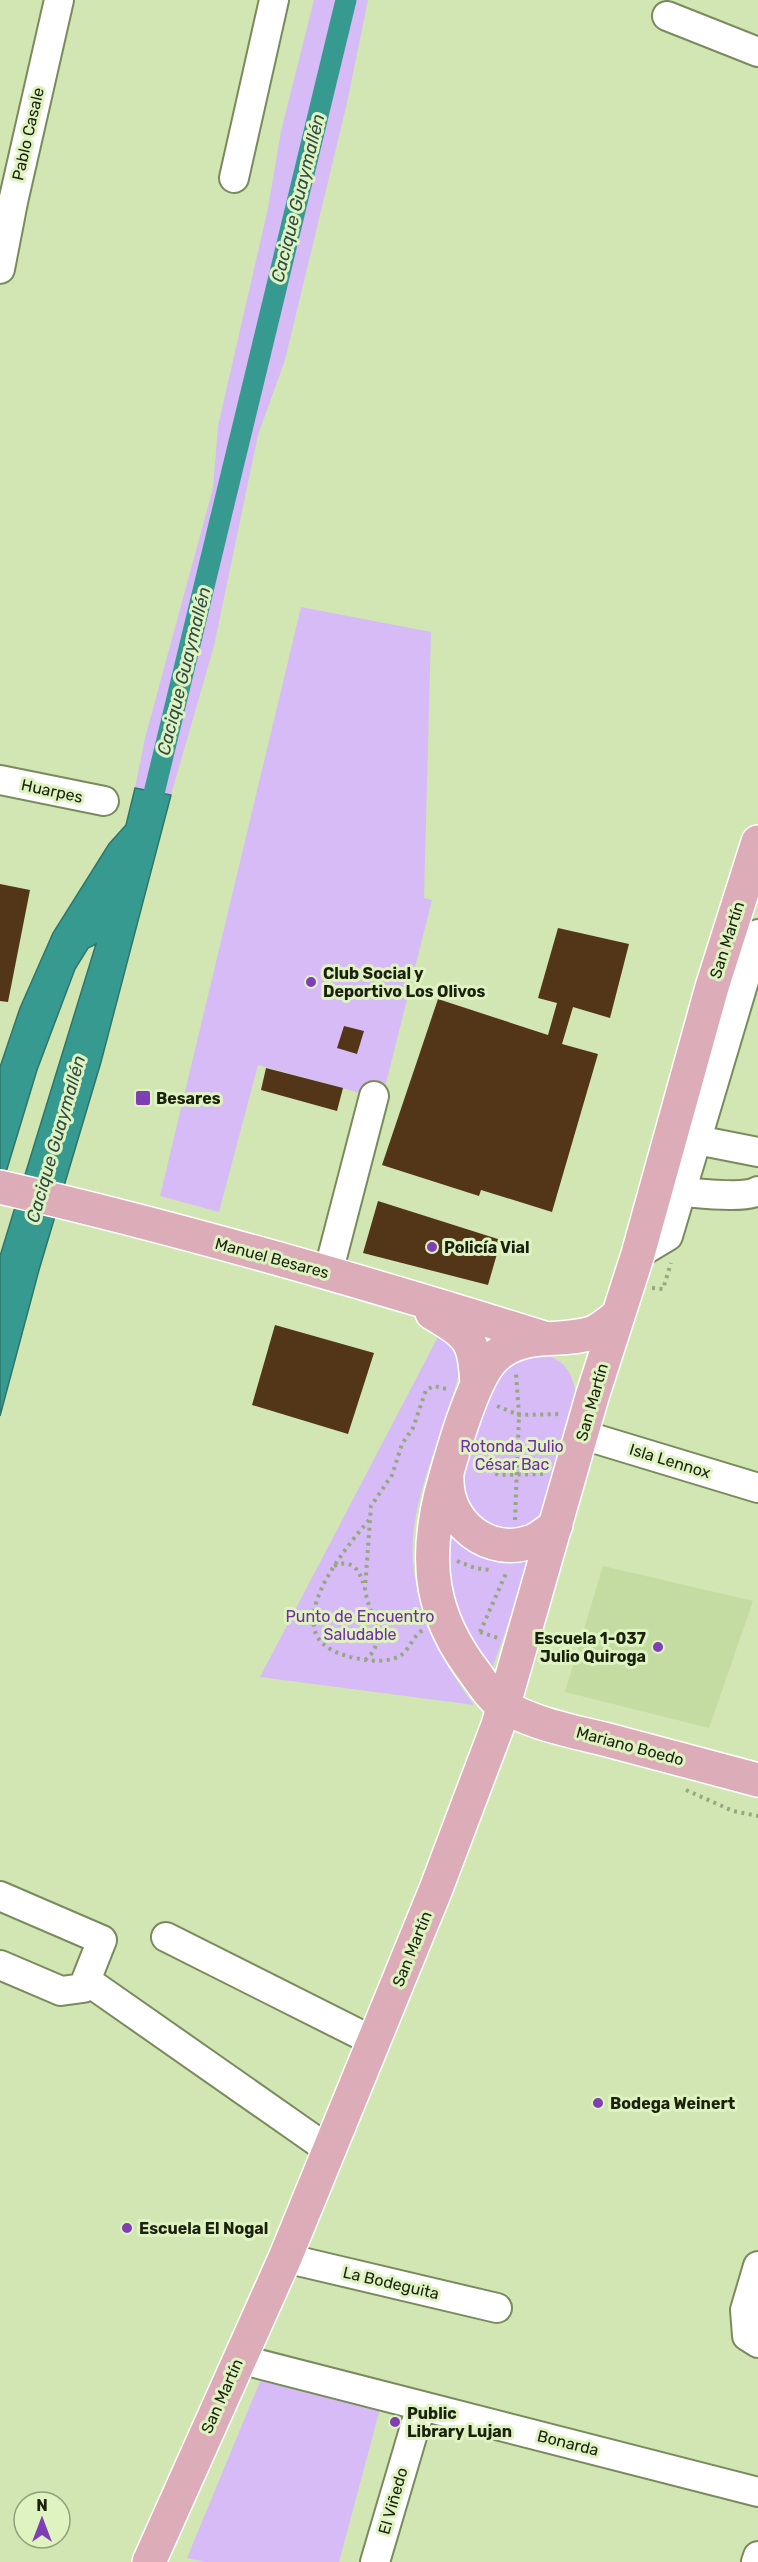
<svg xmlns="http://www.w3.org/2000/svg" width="758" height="2562" font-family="Rubik,sans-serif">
<rect width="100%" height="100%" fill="#d2e6b4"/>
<path fill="#c4dba2" d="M603 1566 753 1601 709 1728 565 1692Z"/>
<path fill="#d7bbf7" d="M314 0H368L347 103 285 360 258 435 214 646 171 795 135 788 145 738 213 488 218 426 268 208 281 131Z
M301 607 431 632 424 898 432 900 382 1099 258 1065 219 1212 160 1196Z
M440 1333C451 1342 457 1348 459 1362 460 1378 452 1396 448 1411 433 1458 409 1510 413 1561 417 1615 442 1662 474 1705L260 1677Z
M541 1354C568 1360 573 1375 577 1400L548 1511 530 1529H498L474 1517 457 1474 458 1463 504 1363Z
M442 1532 529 1556 528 1568 492 1669 459 1634Z
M261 2379 380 2409 339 2562H205L187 2558Z"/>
<path fill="#369a90" stroke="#2e7669" stroke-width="1.5" d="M135 788 171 795 101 1062 39 1270 0 1416V1256L96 944 88 948 75 969 37 1070 0 1192V1067L20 1008 53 933 109 844 126 825Z"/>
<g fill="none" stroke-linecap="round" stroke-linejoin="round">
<path stroke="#369a90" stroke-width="21" d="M148 818 346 0"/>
</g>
<path fill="#533617" d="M0 884 30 890 8 1002 0 1001Z
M558 928 629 944 610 1018 573 1007 562 1044 598 1054 552 1212 481 1190 479 1196 382 1165 438 999 548 1035 557 1003 538 998Z
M344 1026 364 1031 357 1054 337 1048Z
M266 1068 343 1088 337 1111 261 1090Z
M378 1201 501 1240 488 1285 363 1253Z
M275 1325 374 1353 348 1434 252 1405Z"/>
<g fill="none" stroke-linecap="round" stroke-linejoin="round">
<defs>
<path id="minor" d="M667 16 758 52
M234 178 274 0
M0 269 13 202 59 0
M0 780 104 801
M697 1140 758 1152
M682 1192C698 1193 745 1199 758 1191
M638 1254 668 1236 758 934
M328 1273 374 1096
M583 1435 758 1488
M0 1896 102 1940 83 1988 61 1991 0 1965
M166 1937 375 2042
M86 1980 329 2150
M285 2258 497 2308
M758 2266 745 2310 747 2336 758 2343
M239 2359 758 2492
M375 2562 421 2406
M756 2562 758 2556"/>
<path id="major" d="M0 1187C183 1229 365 1282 544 1338
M432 1313C471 1336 474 1340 477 1384
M618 1315C610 1322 602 1329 592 1333 558 1344 521 1330 493 1359 471 1382 450 1461 441 1494 424 1563 431 1616 475 1673 483 1684 493 1700 505 1707 535 1724 571 1731 604 1739 655 1753 707 1766 758 1780
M447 1479C446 1523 489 1558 533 1541 541 1537 549 1531 556 1525
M149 2562 285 2258 436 1889 498 1725 592 1397 638 1254 712 987 758 842"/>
</defs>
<use href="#minor" stroke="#798b5d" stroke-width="32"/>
<use href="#major" stroke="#fff" stroke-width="36"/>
<path stroke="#97a77f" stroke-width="4" stroke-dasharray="3 4.5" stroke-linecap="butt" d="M652 1288 663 1289 671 1263
M497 1406 519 1415 562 1414
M475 1464 499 1475 543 1474
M369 1520C344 1550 273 1634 344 1655 360 1660 382 1664 398 1657 410 1651 412 1636 423 1630
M515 1520 519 1415 516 1374
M457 1561 475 1568 490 1570
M334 1566C350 1559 359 1568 363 1583
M372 1617C388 1623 403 1622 414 1609
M480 1632 507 1571
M480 1632 498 1638
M365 1660C390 1641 368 1613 365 1589L371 1506 392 1475 402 1444 413 1428 426 1390 434 1386 447 1389
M686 1790 733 1811 758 1816"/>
<use href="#minor" stroke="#fff" stroke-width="28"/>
<use href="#major" stroke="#dcadb8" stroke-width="33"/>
</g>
<g fill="#7f3fb4" stroke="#dff3c1" stroke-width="2">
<circle cx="311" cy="982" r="6"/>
<rect x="135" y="1090" width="16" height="16" rx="3"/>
<circle cx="432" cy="1247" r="6"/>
<circle cx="658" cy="1647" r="6"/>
<circle cx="598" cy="2103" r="6"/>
<circle cx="127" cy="2228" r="6"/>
<circle cx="395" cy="2422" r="6"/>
</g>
<g text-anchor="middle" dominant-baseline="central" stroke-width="6" stroke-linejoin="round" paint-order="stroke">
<g font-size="16" fill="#1a210e" stroke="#dff3c1">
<text transform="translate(28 134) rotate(-77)">Pablo Casale</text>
<text transform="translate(52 791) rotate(12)">Huarpes</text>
<text transform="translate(727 940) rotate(-72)">San Martín</text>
<text transform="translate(272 1258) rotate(15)">Manuel Besares</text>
<text transform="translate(592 1402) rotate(-74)">San Martín</text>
<text transform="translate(670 1461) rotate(17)">Isla Lennox</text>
<text transform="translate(630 1746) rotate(15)">Mariano Boedo</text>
<text transform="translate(412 1949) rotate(-68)">San Martín</text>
<text transform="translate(391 2283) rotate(13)">La Bodeguita</text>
<text transform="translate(222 2396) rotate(-66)">San Martín</text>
<text transform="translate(568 2443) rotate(14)">Bonarda</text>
<text transform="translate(393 2501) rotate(-74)">El Viñedo</text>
</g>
<g font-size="16" font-weight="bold" fill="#1a210e" stroke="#dff3c1" text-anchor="start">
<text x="323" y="973">Club Social y<tspan x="323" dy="18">Deportivo Los Olivos</tspan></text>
<text x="156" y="1098">Besares</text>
<text x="444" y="1247">Policía Vial</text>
<text x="646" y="1638" text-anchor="end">Escuela 1-037<tspan x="646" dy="18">Julio Quiroga</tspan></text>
<text x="610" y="2103">Bodega Weinert</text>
<text x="139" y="2228">Escuela El Nogal</text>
<text x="407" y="2413">Public<tspan x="407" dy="18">Library Lujan</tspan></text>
</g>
<g font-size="16" fill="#702da5" stroke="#dff3c1">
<text x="512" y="1446">Rotonda Julio<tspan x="512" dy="18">César Bac</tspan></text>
<text x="360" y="1616">Punto de Encuentro<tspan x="360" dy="18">Saludable</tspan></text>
</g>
<g font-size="18" font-style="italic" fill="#2d4b47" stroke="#dff3c1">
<text transform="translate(298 198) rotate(-76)">Cacique Guaymallén</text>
<text transform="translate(184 671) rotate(-76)">Cacique Guaymallén</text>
<text transform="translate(56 1139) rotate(-74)">Cacique Guaymallén</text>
</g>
</g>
<g transform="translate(42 2520)"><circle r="28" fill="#dff3c1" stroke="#909f79" stroke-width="1.5"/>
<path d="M0-4.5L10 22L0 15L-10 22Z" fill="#7f3fb4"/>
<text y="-9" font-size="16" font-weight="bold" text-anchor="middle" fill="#1a210e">N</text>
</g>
</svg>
